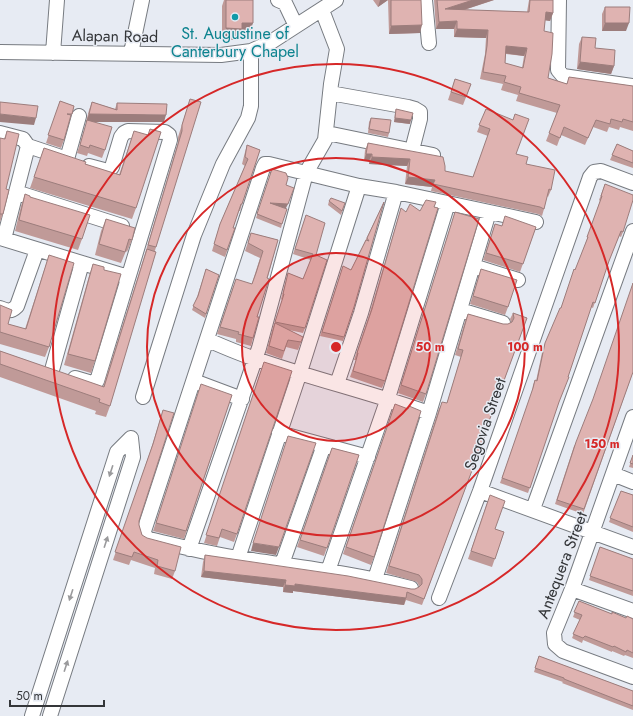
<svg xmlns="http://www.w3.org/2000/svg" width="633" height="716" font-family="Jost,sans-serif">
<rect width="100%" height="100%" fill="#e7ebf3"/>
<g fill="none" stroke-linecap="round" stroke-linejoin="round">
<defs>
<path id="minor" d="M278 0 285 3 296 26
M425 0 429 43
M559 0 558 70 563 76 633 86
M0 52 221 55 251 51 271 42 336 0
M53 53 57 0
M131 53 142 0
M330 93 408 107 415 109 420 112V119L412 150
M0 133 23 139 28 146 61 157
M327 133 433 155
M67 159 79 116
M16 192 122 226
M0 238 128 277
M4 239 28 146
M473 266 518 280
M0 308C7 311 11 312 17 306L37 250
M460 310 503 323
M208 340C224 347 240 354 256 359 314 379 372 393 429 413
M52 370 82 263
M75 378 92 383 97 381 170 140 169 135 165 132 128 131 124 133 121 137 112 167 108 171 89 166
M194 381 242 399
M337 384 361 313 396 192
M143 397 194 235 223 164 248 118 251 106V51
M633 417 572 589 554 633 555 644 563 651 633 677
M279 433 368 457
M613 474 633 482
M480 491 633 547
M533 509 633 231
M189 549 259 348 306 173 325 140 331 84 337 49 322 10
M238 558 300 372 359 186
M282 564 324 445
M328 571 388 398 448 203
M375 579 429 413 489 212
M411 588C354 573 297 567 239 558 209 554 179 546 149 539L145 536 144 531 263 168 265 164H269L359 186 396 192 536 222
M572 589 633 611
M439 598 480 491 590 177 594 172 601 171 633 183
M32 716 117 452 131 438
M50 716 133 457 131 438"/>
</defs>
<use href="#minor" stroke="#777b81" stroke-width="16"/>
<use href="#minor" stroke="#fff" stroke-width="14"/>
</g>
<path fill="#c09a98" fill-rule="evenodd" d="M224 0H253L249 35H240L238 40H222V6Z
M373 0H421L420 33 389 34 388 0 378 7Z
M434 0H494L464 10 527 12 529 0H553V13L550 21 545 20 544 31 548 78 567 84 569 77 633 86V131L620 127 619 130 609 127 607 132 593 127 585 145 561 135 557 146 546 141 557 113 516 101 518 95 501 90 503 84 480 79 485 54 486 38 454 37V29H436ZM506 54 524 56 522 68 505 63Z
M605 7 626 31H602V14Z
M582 37 614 66 611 74 577 69 579 44Z
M455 79 471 84 463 105 448 100Z
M190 99 156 247 110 406 106 417 95 414 96 411 0 377V351L103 387 144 257 178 142V137Z
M60 101 74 106 64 140 61 148 46 143Z
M92 102 115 109 117 103 164 122H94L105 150 102 158 88 153 87 156 77 153 87 122H86L89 110Z
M396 109 410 124 394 122 395 113Z
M486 109 516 154 551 190 548 197 547 196 544 209 542 216 538 214 431 191 432 187 405 184 407 166 369 164V161H364L365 150 368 143 445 171 473 177 488 136 477 132Z
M371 118 389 133 388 137 368 133 369 122Z
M7 131 6 189 3 214 0 222V138L4 139Z
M134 131 136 208 132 219 30 188 44 148 85 164 119 175Z
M617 144 633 151V168L610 160Z
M247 145 260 150 242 204 240 211H239L233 228H235L225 257 212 251 220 224 245 166 242 164 245 152Z
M272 169 286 185V208L282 207V224L281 228 256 218Z
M605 184 623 232 621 237 619 236 608 263 593 308 591 307 528 493 500 483 532 393 533 385 535 380 536 381 543 348 561 308 586 242 600 201 599 200Z
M25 194 30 197 82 239 78 250 15 231 21 206Z
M329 201 345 203 341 215 328 205Z
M384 202 354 307 343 341 320 336 343 266 351 270Z
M401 208 385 381 382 388 350 377 356 360H354L369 315Z
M455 212 426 394 423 402 398 393Z
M306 215 316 255 305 328 303 333 289 330 303 337 298 350 286 347 282 359 266 353 273 327 282 300 281 299 288 273 303 279 311 260 293 254Z
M106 219 132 240 127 252 126 251 121 263 95 255 101 231Z
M495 224 502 226 536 227 520 272 483 260Z
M251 233 278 240 257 317 253 338 251 346 236 342V339L217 334 233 287 252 284 253 280 260 258 245 251Z
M49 255V347L45 357 0 344V305L8 324 25 329Z
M93 264 104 270 95 361 91 373 64 365 89 276Z
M206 269 219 275 205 318 192 310 197 297Z
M481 269 508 307 505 315 470 304Z
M513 313 527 318 485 432 486 433 422 605 406 600 404 605 293 591V593L283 592V587L201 577 203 562 205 555 411 589H415L419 587V586L417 582 386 573 439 408 447 403 461 357 455 355 465 321 468 314 503 324H508L511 322 510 319Z
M261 370 237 534 234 542 220 537 217 546 204 543Z
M633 372 583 514 555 504 574 446Z
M199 392 232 395 184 539 153 531Z
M395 404 374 557 371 565 343 554Z
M163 410 139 521V525L142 535 175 571 172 579 154 574 155 568 131 560 129 565 113 560 150 452Z
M332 448 359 455 324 556 297 547Z
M633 455V468L629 467Z
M621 491 633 495V532L609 522Z
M487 503 495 529 504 532 492 567 468 559Z
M600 547 633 559V596L589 580Z
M579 601 612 614 626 618 633 619V658L625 655 624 656 612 651V652L583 640 582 643 572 638 580 620 573 617Z
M539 656 633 691V710L562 683 563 682 534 672Z"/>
<path fill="#9c7d7c" d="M380 0H388L378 7Z
M473 0H494L442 17 445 9Z
M546 12 553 13 550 21 543 20Z
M457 21 454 29H436L439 22Z
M242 23H253L249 35H240L238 40H222L226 28Z
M605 23H629L626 31H602Z
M422 25 420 33 389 34 391 26Z
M457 29 488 30 486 38 454 37Z
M506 46 527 48 524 56 503 53Z
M580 62 614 66 611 74 577 69Z
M0 114 36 118 34 125 0 122Z
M89 114 166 115 164 122H86Z
M395 118 411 120 410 124 394 122Z
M366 154H372L369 161H364Z
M372 157 410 159 407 166 369 164Z
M408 177 435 180 432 187 405 184Z
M270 203 288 204 286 208 268 207Z
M253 543 279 547 276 555 251 551Z
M204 571 286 580 283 587 201 577Z
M295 584 406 598 404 605 293 591V593L283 592 285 585Z"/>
<path fill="#dfb3b1" stroke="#9c7d7c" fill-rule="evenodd" d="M226 0H253V23H242V29L226 28Z
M391 0H421L422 25 391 26Z
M437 0H473L445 9 529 12 530 0H553V13L546 12 544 31 553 33 552 54 548 78 567 84 569 77 633 86V122L623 119 622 122 611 119 610 124 596 120 588 138 564 127 560 138 549 133 560 105 519 93 521 87 504 82 506 76 483 72 487 46 488 30 457 29V21L439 22ZM506 46 527 48 523 68 505 63Z
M605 7H630L629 23H605Z
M582 37 596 38 595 48 615 50 614 66 580 62Z
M455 79 471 84 466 97 451 92Z
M190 99 201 102 156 247 148 245 182 131V125Z
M60 101 74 106 72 114H67L71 115 64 140 48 135Z
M0 102 38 106 36 118 0 114Z
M92 102 117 110V103L167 104 166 115 89 114Z
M396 109 413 113 411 120 395 118Z
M486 109 513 120 515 114 529 119 516 154 528 157 526 164 555 170 551 190 549 189 544 209 540 207 433 184 435 180 408 177 410 159 372 157V154H366L368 143 443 157 445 166V171L473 177 490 129 479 125Z
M371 118 391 120 389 133 369 129Z
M87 120 112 127 105 150 90 145 89 148 80 145Z
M150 129 161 132 136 208 34 177 44 148 86 162 85 164 120 175 134 131 148 135Z
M7 131 19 134 6 189 9 190 3 214H0V138L5 139Z
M617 144 633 151V163L612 155Z
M247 145 260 150 242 204H241L233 228H235L227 250 214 244 220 224 248 159 245 157Z
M272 169 286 173 288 178 286 185 294 188 288 204 270 203 287 209 282 224 257 214Z
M605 184 633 195V200L623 232 621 231 609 261 595 303 593 302 568 377H569L559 402 530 488 502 478 533 388 535 380 537 381 545 343 560 308H561L574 269 575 270 588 237H587L602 196H601Z
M25 194 30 196V197L90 215 82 239 19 220Z
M331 198 345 203 342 211 329 201Z
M426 200 436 202 434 207 438 208 385 381 353 371 358 353H357L372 309 401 208 406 212 410 204 420 211Z
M384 202 354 307 344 337 322 332 343 266 351 270 366 240 369 241 367 238Z
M455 212 479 219 426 394 401 385Z
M306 215 325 223 316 255 327 260 305 328 275 322 284 294H283L288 273 303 279 313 254 295 249Z
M505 216 536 227 523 264 486 253 495 224 502 226Z
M106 219 135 228 132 240 129 239 125 252 99 244Z
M251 233 278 240 267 278 269 279 257 317H259L253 338 238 334 239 332 220 327 236 279 252 284 256 273 263 251 248 243Z
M147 249 156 252 110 406 99 402 100 399 0 364V351L104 387Z
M49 255 74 263 49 347 0 332V305L12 310 8 324 26 329Z
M93 264 104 267V270L121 274 95 361 68 354Z
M206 269 219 275 206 314 193 306 198 296Z
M481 269 517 280 508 307 473 296Z
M633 283V372L584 509 557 500 576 442 593 399Z
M513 313 527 318 485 432 486 433 424 599 407 592 406 598 295 584V586L285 585 286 580 204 571 205 555 348 576 411 589H415L419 587 422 584V579L419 575 389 566 442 402 447 403 463 350 458 349 468 314 503 324H508L512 322 514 318Z
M275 323 303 337 301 342 288 340 284 351 269 346Z
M264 362 292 371 237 534 222 529 219 538 206 535Z
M201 384 232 395 186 531 156 523Z
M395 404 408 409 409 406 421 411 374 557 346 547Z
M163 410 174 413 139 521V525L142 535 147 538 181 547 175 571 157 566 158 560 134 552 132 557 115 552 153 444Z
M288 436 316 443 279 547 253 543Z
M332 448 359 455 327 548 300 540Z
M633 455V464L630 463Z
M621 491 633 495V527L610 518Z
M490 495 505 501 495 529 504 532 495 559 471 551Z
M600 547 633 559V591L590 576Z
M579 601 612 614V612L626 618 627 616 633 619V653L627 650 626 652 614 646 613 647 585 636 583 638 573 634 582 615 574 612Z
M539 656 633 691V706L564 679V678L535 668Z"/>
<defs><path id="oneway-solid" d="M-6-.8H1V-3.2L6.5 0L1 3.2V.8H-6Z"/></defs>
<g fill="#9a9a9c">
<use href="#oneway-solid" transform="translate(111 471) rotate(108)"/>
<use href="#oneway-solid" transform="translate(106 542) rotate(-72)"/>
<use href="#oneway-solid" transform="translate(71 595) rotate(108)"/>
<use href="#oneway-solid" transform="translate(66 666) rotate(-72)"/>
</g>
<circle cx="336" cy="347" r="94" fill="#d62828" fill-opacity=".12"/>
<g fill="none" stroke="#d62828" stroke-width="2">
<circle cx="336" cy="347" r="94"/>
<circle cx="336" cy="347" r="189"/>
<circle cx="336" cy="347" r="283"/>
</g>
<circle fill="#0f9aa8" stroke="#e7ebf3" stroke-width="1.5" cx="235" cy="17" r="4"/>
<g text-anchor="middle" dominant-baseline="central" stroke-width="3" stroke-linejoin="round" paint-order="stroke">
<g font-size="16" fill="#0d838f" stroke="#e7ebf3">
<text x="235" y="33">St. Augustine of<tspan x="235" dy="18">Canterbury Chapel</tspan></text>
</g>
<g font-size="16" fill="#343639" stroke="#e7ebf3">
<text transform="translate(115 36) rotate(1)">Alapan Road</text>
<text transform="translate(485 424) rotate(-71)">Segovia Street</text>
<text transform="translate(562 565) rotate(-69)">Antequera Street</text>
</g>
</g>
<circle cx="336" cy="347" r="6" fill="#d62828" stroke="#e7ebf3" stroke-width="2"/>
<g font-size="12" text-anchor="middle" font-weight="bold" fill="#d62828" stroke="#e7ebf3" stroke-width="3" stroke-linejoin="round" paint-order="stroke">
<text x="430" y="351">50 m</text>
<text x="525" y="351">100 m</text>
<text x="602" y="448">150 m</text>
</g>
<path d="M10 700v6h94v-6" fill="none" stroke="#343639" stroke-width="2"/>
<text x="16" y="700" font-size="12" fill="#343639" stroke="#e7ebf3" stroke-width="3" paint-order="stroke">50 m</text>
</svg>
